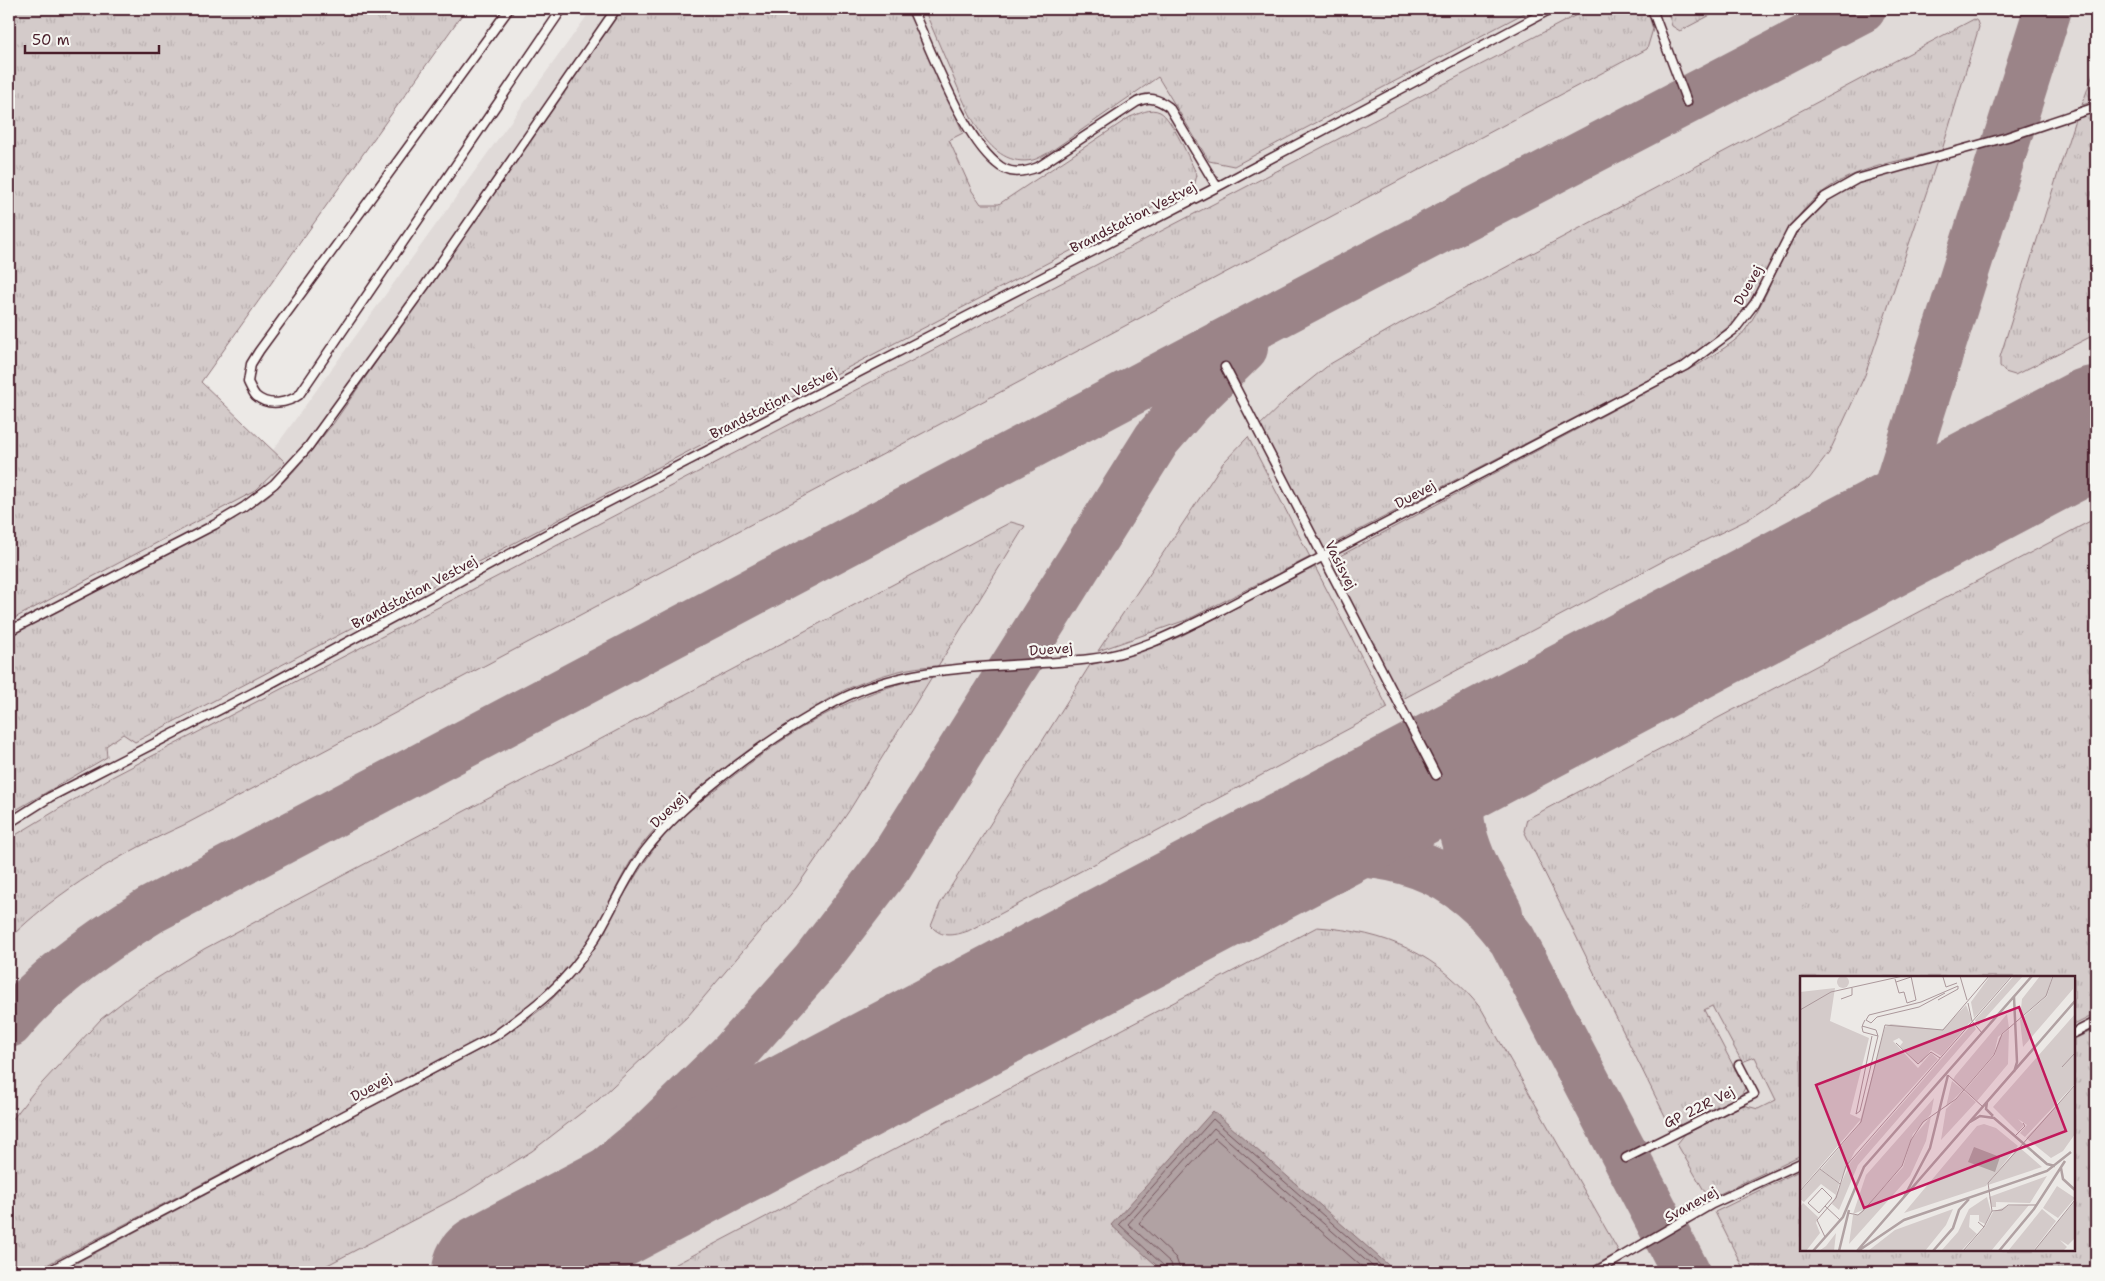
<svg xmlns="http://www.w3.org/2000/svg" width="2105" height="1281" font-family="'Shantell Sans',sans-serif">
<defs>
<pattern id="grass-tufts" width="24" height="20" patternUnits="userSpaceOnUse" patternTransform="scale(1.25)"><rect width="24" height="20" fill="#d4cbca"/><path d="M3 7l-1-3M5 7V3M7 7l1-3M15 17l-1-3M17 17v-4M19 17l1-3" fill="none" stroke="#b8aeae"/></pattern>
</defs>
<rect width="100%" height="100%" fill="#ece9e6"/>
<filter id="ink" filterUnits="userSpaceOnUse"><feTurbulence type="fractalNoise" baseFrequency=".02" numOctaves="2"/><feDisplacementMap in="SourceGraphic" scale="10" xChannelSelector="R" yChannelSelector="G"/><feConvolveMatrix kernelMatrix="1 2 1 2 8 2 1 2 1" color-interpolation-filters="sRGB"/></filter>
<g filter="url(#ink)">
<path fill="#e0dad8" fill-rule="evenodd" d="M592 9H2096V1272H9V617L250 482ZM1801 977H2074V1250H1801Z"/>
<path fill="url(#grass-tufts)" stroke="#8f757a" d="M9 9H466L201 382 285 462 255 491 9 621Z
M621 9H910L963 133 949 140 972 191 981 204H999L1130 117C1139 114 1150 107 1160 112 1172 118 1190 161 1197 175L1194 186 135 742 123 734 106 746 107 757 9 814V635L234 516C277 499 304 458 333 424Z
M924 9H1532L1234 166 1209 161 1158 77 1050 152C1045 154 1038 159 1033 160 988 169 968 110 954 79 944 56 934 32 924 9Z
M1588 9H1647L1653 29 1647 49 186 824C122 853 58 890 9 939V839L110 778Z
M1667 9H1722L1680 31 1672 26Z
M1974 19 1977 21 1979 27 1942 150C1905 160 1862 166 1830 187 1789 213 1776 259 1751 299 1736 323 1711 343 1688 359L1317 552 1254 431 1289 397 1330 364 1399 324Z
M2096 65V101L2082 105 2095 68Z
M2096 112V334L2015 375 2005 372 2000 366V357L2076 116Z
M1937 161 1865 375 1829 453 1809 479 1747 520 1671 557 1397 702 1325 564 1701 363C1715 353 1736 343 1746 329 1776 286 1785 230 1829 198 1853 180 1907 170 1937 161Z
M1248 437 1310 557 1189 619 1098 651 1223 463Z
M2096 518V1014L2074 1025V977H1801V1155L1709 1199 1677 1144 1685 1134 1743 1105 1758 1109 1776 1100 1755 1057 1742 1062 1712 1006 1704 1010 1745 1088 1741 1095 1678 1126 1669 1124 1524 831 1527 819Z
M1011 522 1025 526 938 666C909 666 881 675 854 686 833 694 812 710 793 723 741 757 672 800 636 853 616 883 604 918 583 948 558 983 526 1008 492 1033L33 1272H9V1124L32 1094 101 1019 138 990 204 949Z
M1315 567 1388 708 968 931C953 936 942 938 931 926L940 904 1090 665 1142 651 1179 637Z
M933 675 849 811 796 888 688 1016 598 1100 532 1151 465 1193 314 1272H59L498 1040C516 1026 540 1013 555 996 600 947 624 885 666 833 681 814 704 799 723 784 792 730 847 694 933 675Z
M1317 927C1388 932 1438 954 1482 1010L1619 1252 1583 1272H661Z
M2096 1029V1272H1745L1715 1212 1801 1170V1250H2074V1039Z"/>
<path fill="#b1a2a3" stroke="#886e73" d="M1213 1111 1396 1272H1164L1111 1225Z"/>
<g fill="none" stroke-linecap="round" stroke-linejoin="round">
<path stroke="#73535b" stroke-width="1" d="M1167 1272 1165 1267 1119 1224 1213 1119 1388 1272
M1173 1272 1171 1263 1128 1224 1214 1128 1379 1272
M1181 1272 1176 1258 1139 1223 1215 1138 1368 1272"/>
<path stroke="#9b8488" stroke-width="48" d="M1836 563 1872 530 1884 513 1898 485 2048 9
M1492 745C1486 751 1478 758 1473 765 1441 816 1475 867 1499 913
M1263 866C1339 844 1422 846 1482 905 1493 915 1502 927 1512 939L1686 1272
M9 1024C45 979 102 940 151 910L1331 286 1862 9
M470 1272 583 1191 650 1135 734 1053 814 963 889 865 1157 439 1190 401 1244 348"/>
<path stroke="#9b8488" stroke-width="120" d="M492 1272 2096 426"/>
<defs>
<path id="lane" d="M509 9 259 351 251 364 248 382C250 386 253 393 256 396 268 407 288 403 299 395L562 9
M912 9C931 50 962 135 996 163 1009 175 1023 173 1038 167L1137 102C1149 96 1158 99 1169 107L1217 187
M1652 9 1687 102
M1225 367 1436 775
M9 631 214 525 244 507 274 484 308 447 424 287 616 9
M9 823 50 797 268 685 556 529 1217 187 1551 9
M2074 1033 2096 1022
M1626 1158 1754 1094 1739 1065
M47 1272 495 1036C536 1006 566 984 594 940 612 911 624 879 645 851 686 797 776 733 837 701 914 660 1006 669 1090 659 1137 654 1182 629 1223 609L1685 366 1735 329 1755 303 1792 230 1825 197 1857 179 2007 137 2096 107
M1595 1272 1712 1204 1801 1163"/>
</defs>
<use href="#lane" stroke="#4a1f2b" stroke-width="11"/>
<use href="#lane" stroke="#f6f6f2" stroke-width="8"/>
</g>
</g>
<g text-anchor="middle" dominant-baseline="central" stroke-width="4.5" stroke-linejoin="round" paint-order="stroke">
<g font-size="14" fill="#4a1f2b" stroke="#f6f6f2">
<text transform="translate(1133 217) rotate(-27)">Brandstation Vestvej</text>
<text transform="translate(1748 285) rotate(-60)">Duevej</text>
<text transform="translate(773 403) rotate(-27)">Brandstation Vestvej</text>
<text transform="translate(1415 494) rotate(-28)">Duevej</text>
<text transform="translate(1341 565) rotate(63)">Vasisvej</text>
<text transform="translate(414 592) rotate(-28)">Brandstation Vestvej</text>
<text transform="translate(1051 649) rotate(-4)">Duevej</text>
<text transform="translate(668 810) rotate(-44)">Duevej</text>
<text transform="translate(371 1087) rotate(-28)">Duevej</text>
<text transform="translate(1699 1107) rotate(-26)">GP 22R Vej</text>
<text transform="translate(1691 1204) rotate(-29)">Svanevej</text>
</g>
</g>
<g transform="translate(1800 976)">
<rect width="275" height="275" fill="#ece9e6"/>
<path d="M190 0H211L174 42 171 26ZM214 0H223L178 50 175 44ZM240 0H252L247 19 220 42 222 23ZM253 0H273V13L223 71 220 44 247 20ZM35 12 30 45 69 62 50 138 61 143 0 214V16ZM166 29 172 44 141 80 131 74 122 86 117 87 100 70 103 66 99 62 93 65 118 92 131 77 138 83 55 175 39 207 21 193 59 149 85 51 91 48 142 54ZM207 38 209 52 198 61 194 78 163 114 153 104 155 100ZM275 38V108L225 161 220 157 227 149 218 143 224 149 218 156 193 131ZM173 47 176 53 58 189 39 234 32 228 50 187ZM209 53 208 88 177 125 165 114 195 79 199 62ZM152 105 163 114 146 131 151 109ZM275 110V158L263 175 251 182 226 162ZM164 115 176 126 141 164 146 133ZM134 122 131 138 113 158 102 190 63 234 53 238 66 199ZM131 140 126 165 110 200 49 268 53 239H58L103 191 111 164ZM184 148 196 152 218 170 186 210 104 237 177 150ZM219 171 242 191 188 209V208ZM20 193 39 208 36 219 21 208 4 226 0 223V216ZM247 200 230 227 196 226V231H192L189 221ZM257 210 275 222 258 242 243 232ZM187 221 191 236 185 248 179 245V239H170L169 251 177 258 161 275H141L158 256 169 233ZM275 225V262L268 269 260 264 267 271 263 275H234ZM3 227 18 241 16 247 20 257 6 275H0V231ZM229 229 191 275H164L185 251 193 236 207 230ZM153 233 146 249 125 275H68L95 254ZM242 233 256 245 233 275H208ZM36 257 34 275H19L26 270Z" fill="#d4cbca"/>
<path d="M37 6a6 6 0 1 1 12 0a6 6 0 1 1-12 0Z" fill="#d4cbca"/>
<path d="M174 171 200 181 195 196 168 186Z" fill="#b1a2a3"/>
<path fill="none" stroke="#b1a2a3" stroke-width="2.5" d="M214 96 217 86 214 21M187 126 186 133 193 140M170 146 180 140 194 142 247 188 255 190M261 192 263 203 275 214M104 221 130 172 148 99M13 275 43 241 64 191 232 0M39 275 49 234M57 275 275 25M58 275 104 244 247 195 271 176M133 275 153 252 159 234 169 223M199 275 234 233 265 185"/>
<path fill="none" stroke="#ab989b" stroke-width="1" d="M160 0 167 24M143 1 146 11 157 7M95 3 99 17 104 16 107 27 116 24 111 0M96 6 111 1M41 23 52 19V12M138 24 158 13V10L121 26 69 39 66 44 71 47 77 41 119 31 145 17M168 27 172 45 182 57M0 34 31 16 103 0M62 50 76 54 78 60 63 56 62 51 63 48 65 44M72 60 56 138 60 135 78 60M96 67 118 88 131 76 140 82M262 91 275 77M148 99 183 131M215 160 225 150 223 147M20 193 40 208M0 215 61 146 85 49 143 54 189 0M25 230 32 222 22 212 8 227 19 237 25 230 40 244M192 235 188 207 275 109M192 235 202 234 208 229H236M48 237 58 239 63 235 102 190 111 164 123 146 156 123 194 79 202 58 246 20 253 0M178 246 184 251 192 235M25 261 17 244 36 222 46 190 212 0M163 275 184 251M234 275 275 224"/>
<path fill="#c2185b" fill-opacity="0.15" stroke="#c2185b" stroke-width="2.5" d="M219 31 266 155 64 232 16 109Z"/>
<rect width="275" height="275" fill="none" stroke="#4a1f2b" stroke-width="2.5"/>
</g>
<rect width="2105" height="1281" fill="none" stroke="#f6f6f2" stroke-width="30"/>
<rect x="15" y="15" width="2075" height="1251" fill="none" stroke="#4a1f2b" stroke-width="2" filter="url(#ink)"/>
<path d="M25 45v8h134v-8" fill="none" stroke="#4a1f2b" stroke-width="2.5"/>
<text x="32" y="45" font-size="15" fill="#4a1f2b" stroke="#f6f6f2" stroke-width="4" paint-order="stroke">50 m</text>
</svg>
